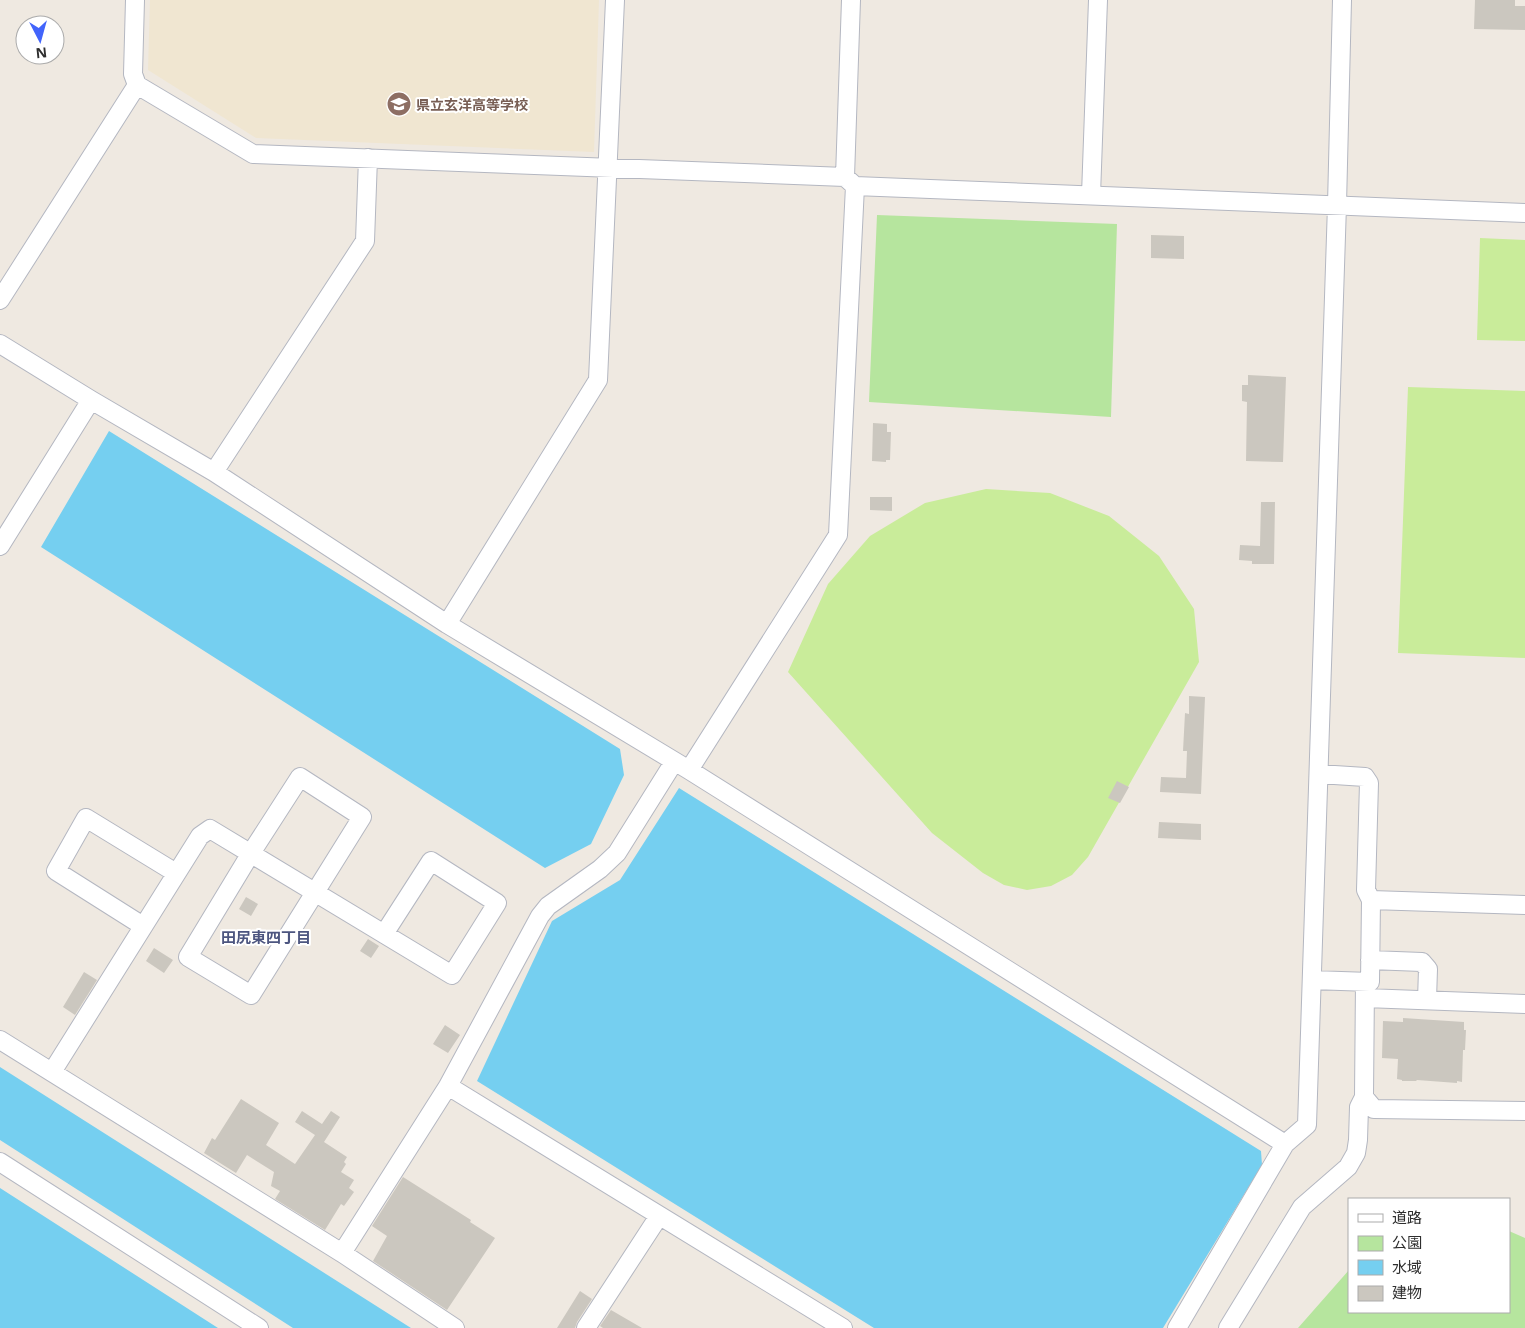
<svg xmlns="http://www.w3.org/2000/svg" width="1525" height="1328" font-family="'Open Sans','Noto Sans JP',sans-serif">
<rect width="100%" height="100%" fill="#efe9e1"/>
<path fill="#f0e6d1" d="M150 0H599L594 152 256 138 148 70Z"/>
<path fill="#b6e59e" d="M877 215 1117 224 1111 417 869 402Z
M1509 1231 1525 1238V1328H1298L1349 1270V1312H1509Z"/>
<path fill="#c9ec9a" d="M1480 238 1525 240V341L1477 340Z
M1408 387 1525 391V658L1398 653Z
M986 489 1050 493 1109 516 1159 556 1194 609 1199 662 1088 857 1072 875 1051 886 1027 890 1004 885 983 873 932 833 788 672 828 584 870 536 925 503Z"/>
<path fill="#75cff0" d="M109 431 620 749 624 775 591 844 545 868 41 547Z
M679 788 1261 1151 1262 1165 1163 1328H874L477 1081 552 921 620 880Z
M0 1067 411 1328H293L0 1140Z
M0 1188 218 1328H0Z"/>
<path fill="#cbc7bf" d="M1475 0H1515V6H1525V30L1474 29Z
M1151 235 1184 236V259L1151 258Z
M1248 375 1286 377 1283 462 1246 461 1247 402 1242 401V385H1248Z
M873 423 887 424V432H891L890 460H886V462L872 461Z
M870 497H892V511L870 510Z
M1261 502H1275L1274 564H1252V561L1239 560 1240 545 1260 546Z
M1189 696 1205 697 1201 794 1160 792 1161 777 1186 778 1187 751H1183L1185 713 1189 714Z
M1117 781 1129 787 1120 803 1108 798Z
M1159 822 1201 824V840L1158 838Z
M246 897 258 904 251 916 239 909Z
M368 939 379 946 371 958 360 951Z
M154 948 173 960 164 973 146 961Z
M84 972 97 980 75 1015 63 1007Z
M1403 1018 1464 1022V1030H1466L1465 1050H1463L1462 1082 1457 1081V1083L1417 1080 1416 1081H1402V1080L1397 1079 1398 1059 1382 1058 1383 1021 1403 1022Z
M445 1025 460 1035 448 1053 433 1044Z
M241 1099 279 1123 266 1145 295 1164 315 1135 295 1122 302 1111 322 1124 331 1111 340 1117 324 1142 347 1157 344 1162 346 1164 341 1172 354 1180 349 1188 354 1192 344 1206 341 1204 325 1230 275 1199 280 1191 271 1186 274 1172 247 1155 236 1173 204 1153 212 1138 215 1140Z
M403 1177 471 1220 470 1222 495 1238 447 1310 373 1261 387 1236 372 1226Z
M580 1291 592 1299 577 1322 575 1328H557Z
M611 1310 642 1328H603L600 1326Z"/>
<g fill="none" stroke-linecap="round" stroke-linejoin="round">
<defs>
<path id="minor" d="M135 0 133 74 137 85 253 154 845 177 855 186 1525 213
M845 177 851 0
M1091 195 1098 0
M0 300 137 85
M0 344 91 400 214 472 447 624 689 770 1285 1144
M214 472 365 241 368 158
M0 546 91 400
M447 624 598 380 615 0
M689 770 838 535 855 186
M1319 774 1365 777 1369 783 1366 890 1371 900
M300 777 362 817 251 995 188 957 251 853Z
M143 926 56 871 86 818 176 873
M1370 960 1422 962 1428 969 1427 1000
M1312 980 1370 982 1371 900 1525 905
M1365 998 1525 1004
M0 1040 342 1253 455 1328
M52 1072 200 836 210 829 452 975 497 903 431 861 384 934
M448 1086 843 1328
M1364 1097 1374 1109 1525 1111
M0 1162 259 1328
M342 1253 448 1086 540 916 548 906 600 869 617 853 674 762
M586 1328 659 1216
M1177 1328 1285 1144 1307 1125 1337 205 1342 0
M1228 1328 1302 1207 1348 1167 1356 1153 1358 1140 1359 1107 1364 1097 1365 982"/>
</defs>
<use href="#minor" stroke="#b4b7c1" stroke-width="20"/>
<use href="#minor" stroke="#fff" stroke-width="18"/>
</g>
<defs>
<symbol id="school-disc" viewBox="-11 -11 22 22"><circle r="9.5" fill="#8d6e63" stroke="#fff"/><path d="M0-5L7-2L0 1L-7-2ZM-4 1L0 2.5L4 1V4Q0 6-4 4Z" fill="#fff"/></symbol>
</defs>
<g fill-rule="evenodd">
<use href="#school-disc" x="385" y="90" width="28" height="28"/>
</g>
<g text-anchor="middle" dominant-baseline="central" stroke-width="4" stroke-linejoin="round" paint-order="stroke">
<g font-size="14" font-weight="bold" fill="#785e54" stroke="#fff" text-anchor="start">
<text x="416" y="104">県立玄洋高等学校</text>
</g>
<g font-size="15" font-weight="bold" fill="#4d5680" stroke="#fff">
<text x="266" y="937">田尻東四丁目</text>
</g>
</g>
<rect x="1348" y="1198" width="162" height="115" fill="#ffffff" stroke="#ababab"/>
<rect x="1358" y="1214" width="25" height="8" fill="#ffffff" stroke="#ababab"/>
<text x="1392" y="1223" font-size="15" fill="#2e2e2e">道路</text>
<rect x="1358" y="1236" width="25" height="15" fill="#b6e59e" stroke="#ababab"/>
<text x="1392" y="1248" font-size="15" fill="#2e2e2e">公園</text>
<rect x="1358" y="1260" width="25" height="15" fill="#75cff0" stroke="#ababab"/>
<text x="1392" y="1273" font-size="15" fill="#2e2e2e">水域</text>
<rect x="1358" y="1286" width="25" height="15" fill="#cbc7bf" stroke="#ababab"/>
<text x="1392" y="1298" font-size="15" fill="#2e2e2e">建物</text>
<g transform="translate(40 40) rotate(174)"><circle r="24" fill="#ffffff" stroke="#ababab"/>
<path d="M0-4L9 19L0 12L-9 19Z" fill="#4264fb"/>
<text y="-8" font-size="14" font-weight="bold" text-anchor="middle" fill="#2e2e2e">N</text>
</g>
</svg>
